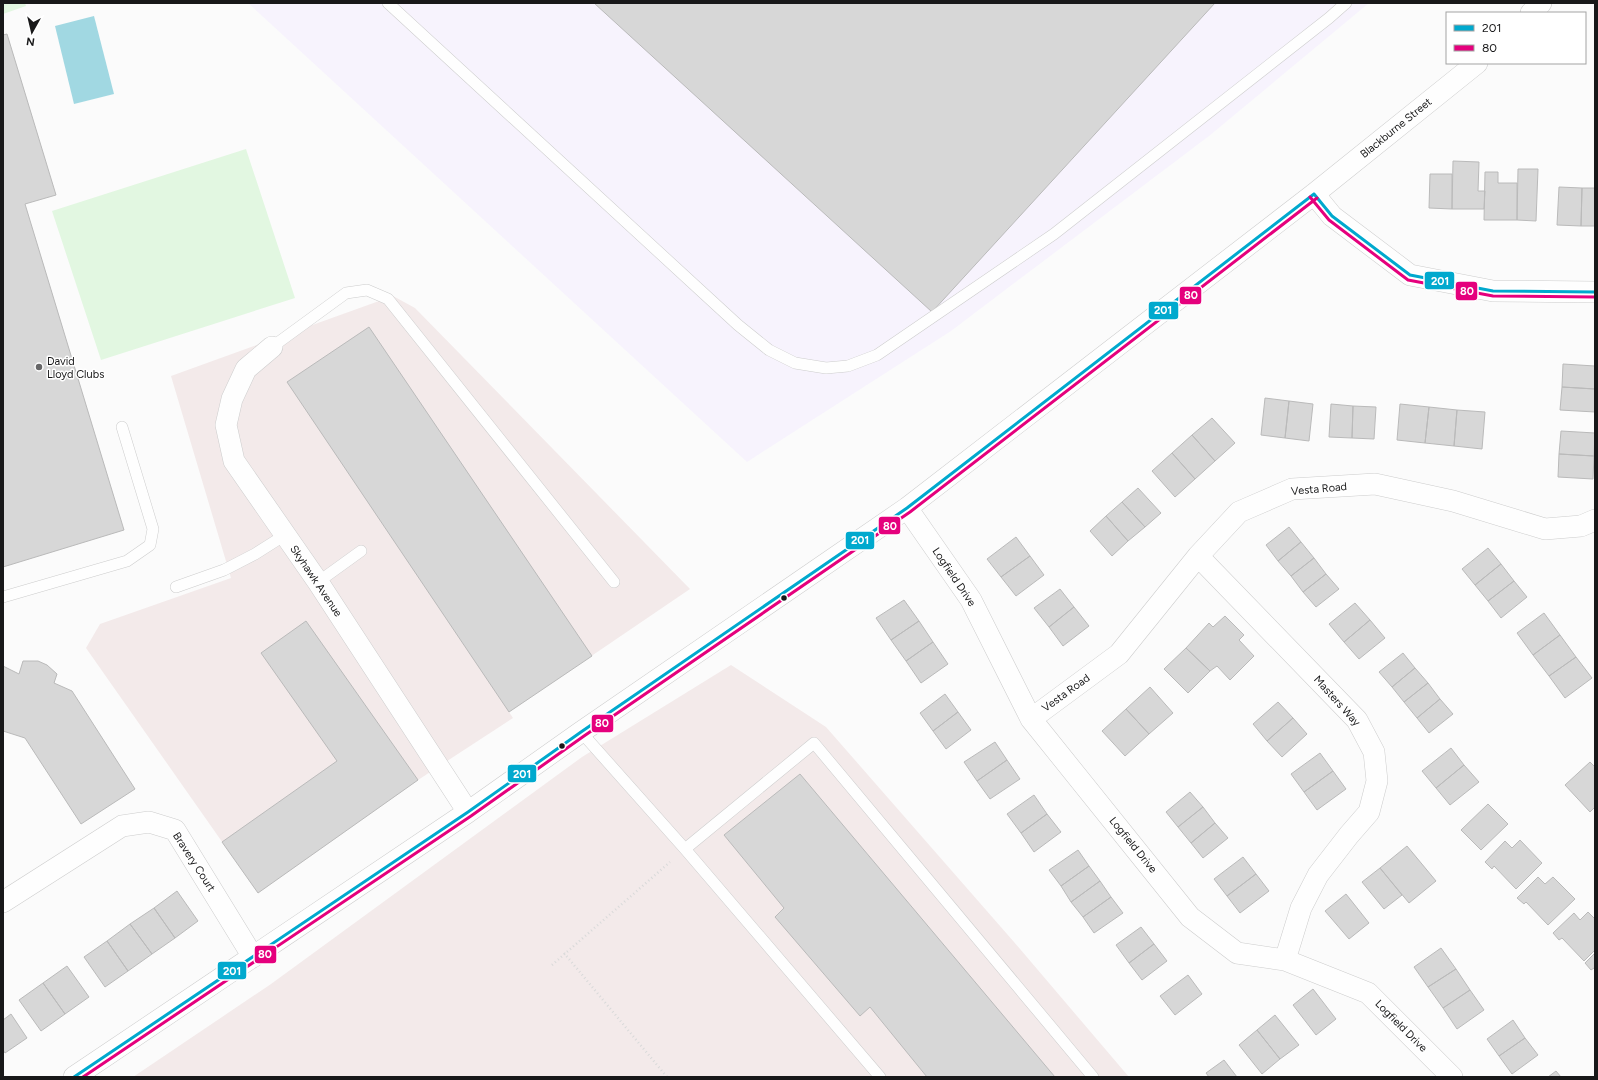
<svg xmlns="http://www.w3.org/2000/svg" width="1598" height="1080" font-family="Figtree,sans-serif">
<rect width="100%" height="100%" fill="#fbfbfb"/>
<path fill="#f3eaea" d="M393 296 415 308 690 589 509 712 513 718 418 780 258 893 86 648 100 624 231 578 171 376Z
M731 665 826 727 1014 942 1129 1077H133L271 984 582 757Z"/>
<path fill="#f7f3fd" d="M248 3H1369L1209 136 951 331 747 462Z"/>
<path fill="#e2f7e1" d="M3 3H25L26 6 3 14Z
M246 149 295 298 101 360 52 211Z"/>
<path fill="#a1d8e2" d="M94 16 114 94 74 104 55 26Z"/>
<path fill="#d7d7d7" stroke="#bababa" d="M594 3H1215L932 312Z
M7 34 56 195 25 204 124 530 3 567V35Z
M1453 161 1479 162 1478 191H1485L1484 209H1452Z
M1518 169H1538L1536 221 1517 220Z
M1485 172H1498V183H1517V220H1484Z
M1430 174H1452V209L1429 208Z
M1559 187 1582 188 1581 226 1557 225Z
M1582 188H1595V226H1581Z
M369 327 592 656 509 712 287 382Z
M1563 364 1595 366V389L1562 387Z
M1562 387 1595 389V412L1560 410Z
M1265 398 1289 401 1285 438 1261 435Z
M1289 401 1313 404 1309 441 1285 438Z
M1331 404 1353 406 1352 438 1329 437Z
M1400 404 1429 407 1425 443 1397 440Z
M1353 406 1376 407 1374 439 1352 438Z
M1429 407 1457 410 1454 446 1425 443Z
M1457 410 1485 412 1482 449 1454 446Z
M1212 418 1235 443 1215 461 1192 435Z
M1561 431 1595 433 1594 456 1559 454Z
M1192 435 1215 461 1195 479 1172 453Z
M1172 453 1195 479 1175 497 1152 471Z
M1559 454 1594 456 1593 479 1558 477Z
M1138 488 1161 513 1145 527 1122 502Z
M1122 502 1145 527 1128 541 1106 516Z
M1106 516 1128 541 1112 556 1090 531Z
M1289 527 1301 542 1278 561 1266 545Z
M1016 537 1030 556 1001 577 987 559Z
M1301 542 1314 558 1291 576 1278 561Z
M1488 548 1501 564 1475 585 1462 569Z
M1030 556 1044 575 1016 596 1001 577Z
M1314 558 1326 574 1303 592 1291 576Z
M1501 564 1514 581 1488 601 1475 585Z
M1326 574 1339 589 1316 607 1303 592Z
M1514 581 1527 597 1501 618 1488 601Z
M1060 589 1074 607 1049 627 1034 608Z
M904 600 919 621 891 640 876 618Z
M1355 603 1370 620 1344 642 1329 624Z
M1074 607 1089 626 1063 646 1049 627Z
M1544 613 1560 635 1533 655 1517 633Z
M1225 616 1244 635 1239 640 1254 656 1230 680 1217 666 1210 671 1186 648 1209 623 1213 627Z
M1370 620 1385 638 1359 659 1344 642Z
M306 621 418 780 258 893 222 842 337 761 261 653Z
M919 621 933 642 906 661 891 640Z
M1560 635 1576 657 1549 676 1533 655Z
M933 642 948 664 921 683 906 661Z
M1186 648 1210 671 1188 693 1164 669Z
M1403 653 1415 668 1392 687 1379 672Z
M1576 657 1592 678 1565 698 1549 676Z
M23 661H38L47 665 57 674 54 683 72 691 135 789 81 824 25 738 3 731V666L19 674Z
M1415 668 1428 683 1404 702 1392 687Z
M1428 683 1440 699 1417 718 1404 702Z
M1150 687 1173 713 1149 734 1126 709Z
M945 694 958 712 933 731 920 713Z
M1440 699 1453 714 1429 733 1417 718Z
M1278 702 1293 718 1267 741 1253 724Z
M1126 709 1149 734 1125 756 1102 731Z
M958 712 971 730 946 749 933 731Z
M1293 718 1307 734 1282 757 1267 741Z
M995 742 1007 760 977 781 964 762Z
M1451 748 1464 765 1436 788 1422 771Z
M1320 753 1333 771 1304 792 1291 774Z
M1007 760 1020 779 990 799 977 781Z
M1590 762 1595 767V807L1590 812 1565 785Z
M1464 765 1479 782 1450 805 1436 788Z
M1333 771 1346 789 1317 810 1304 792Z
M800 774 1055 1077H927L870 1007 860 1016 775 917 784 908 724 835Z
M1190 792 1203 807 1178 827 1166 812Z
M1034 795 1047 814 1021 833 1007 814Z
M1488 804 1508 824 1481 850 1461 830Z
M1203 807 1215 823 1191 843 1178 827Z
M1047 814 1061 832 1034 852 1021 833Z
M1215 823 1228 838 1203 858 1191 843Z
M1520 840 1542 863 1516 889 1494 866 1492 869 1485 862 1505 841 1512 848Z
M1407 846 1436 881 1409 903 1380 868Z
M1078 850 1089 866 1061 886 1049 870Z
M1243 857 1256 874 1227 896 1214 879Z
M1089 866 1100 881 1071 902 1061 886Z
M1380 868 1402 895 1384 909 1362 882Z
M1256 874 1269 891 1240 913 1227 896Z
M1538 877 1545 884 1553 877 1575 899 1548 925 1526 902 1524 904 1517 898Z
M1100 881 1111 897 1083 917 1071 902Z
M177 891 198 921 175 938 154 908Z
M1346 894 1369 923 1349 939 1325 911Z
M1111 897 1123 913 1094 933 1083 917Z
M154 908 175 938 152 954 130 924Z
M1588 912 1595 919V950L1584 961 1562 938 1559 940 1553 933 1574 913 1580 920Z
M130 924 152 954 128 971 107 941Z
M1141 927 1154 944 1129 963 1116 945Z
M107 941 128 971 105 987 84 957Z
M1154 944 1167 961 1142 980 1129 963Z
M1441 948 1456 969 1428 987 1414 967Z
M1595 953V969L1594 968 1591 970 1585 963Z
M67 966 89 997 65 1014 43 983Z
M1456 969 1470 990 1443 1008 1428 987Z
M1188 975 1202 994 1175 1015 1160 996Z
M43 983 65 1014 41 1031 19 1000Z
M1313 989 1336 1019 1316 1035 1293 1005Z
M1470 990 1484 1010 1457 1029 1443 1008Z
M11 1014 27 1038 5 1053 3 1050V1020Z
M1275 1015 1299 1045 1280 1059 1257 1030Z
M1513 1020 1525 1038 1499 1056 1487 1039Z
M1257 1030 1280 1059 1262 1074 1239 1045Z
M1525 1038 1538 1055 1512 1074 1499 1056Z
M1224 1060 1237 1077H1209L1206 1073Z
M1556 1071 1561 1077H1548Z"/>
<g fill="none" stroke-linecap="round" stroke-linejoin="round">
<defs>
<path id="lane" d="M388 3 738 325 769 350 795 363 826 368 848 366 877 355 1054 234 1329 18 1346 3
M272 347 346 293 367 290 388 299 614 582
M318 582 361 551
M176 587 224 570 255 554 285 535
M3 597 127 561 150 545 153 529 122 427
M581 732 685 849 880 1077
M685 849 814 743 1093 1077"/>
<path id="street" d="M1531 13 1541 3
M1314 194 1332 216 1410 275 1493 291 1595 292
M272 347 246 369 232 399 226 425 234 461 318 582 468 812
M907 508 971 600 1031 719 1190 917 1237 953 1285 960 1368 993 1452 1077
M1198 556 1357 720 1374 752 1377 781 1369 812 1349 835 1318 875 1301 908 1285 960
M1031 719 1119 654 1198 556 1239 512 1292 489 1375 484 1453 501 1545 529 1581 526 1595 520
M3 902 122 826 149 822 175 830 253 957
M74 1077 468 812 581 732 907 508 1314 194 1477 63"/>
</defs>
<use href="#lane" stroke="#cdcdcd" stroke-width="12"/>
<use href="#street" stroke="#cdcdcd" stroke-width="22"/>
<path stroke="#d8d9d9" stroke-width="2.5" stroke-dasharray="1 3" stroke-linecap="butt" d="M564 953 667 1077
M552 965 670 862"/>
<use href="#lane" stroke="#fefefe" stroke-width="11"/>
<use href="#street" stroke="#fefefe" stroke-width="21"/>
<defs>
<path id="bus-1" d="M1314 194 1332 216 1410 275 1493 291 1595 292
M74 1077 468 812 581 732 907 508 1314 194"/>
<path id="bus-2" d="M1310 197 1329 220 1408 280 1493 296 1595 297
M83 1077 471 816 584 736 910 512 1317 198"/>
</defs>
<use href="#bus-1" stroke="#fff" stroke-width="6"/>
<use href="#bus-2" stroke="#fff" stroke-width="6"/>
<use href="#bus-1" stroke="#00a9ce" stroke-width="3"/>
<use href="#bus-2" stroke="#e5007d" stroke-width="3"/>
</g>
<circle fill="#676768" stroke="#fff" stroke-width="1.5" cx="39" cy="367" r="4"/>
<g fill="#181819" stroke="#fff" stroke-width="1.5">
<circle cx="784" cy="598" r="3.5"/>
<circle cx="562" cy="746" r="3.5"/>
</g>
<g text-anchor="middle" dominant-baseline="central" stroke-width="3" stroke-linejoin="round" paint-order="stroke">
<g font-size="11" fill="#181819" stroke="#fff">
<text transform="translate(1396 128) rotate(-39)">Blackburne Street</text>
<text transform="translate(1319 489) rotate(-5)">Vesta Road</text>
<text transform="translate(954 577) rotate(56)">Logfield Drive</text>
<text transform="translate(316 581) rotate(56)">Skyhawk Avenue</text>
<text transform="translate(1066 693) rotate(-36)">Vesta Road</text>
<text transform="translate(1337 701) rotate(48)">Masters Way</text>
<text transform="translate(1133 845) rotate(51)">Logfield Drive</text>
<text transform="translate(194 862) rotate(57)">Bravery Court</text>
<text transform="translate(1401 1026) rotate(45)">Logfield Drive</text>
</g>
<g font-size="11" fill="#181819" stroke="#fff" text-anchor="start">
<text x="47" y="361">David<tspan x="47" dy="13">Lloyd Clubs</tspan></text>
</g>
</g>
<g stroke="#fff" stroke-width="1.5">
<rect x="1424" y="271" width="31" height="19" rx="4" fill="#00a9ce"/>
<rect x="1455" y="281" width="23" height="20" rx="4" fill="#e5007d"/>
<rect x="1179" y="286" width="23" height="19" rx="4" fill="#e5007d"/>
<rect x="1148" y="301" width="31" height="19" rx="4" fill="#00a9ce"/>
<rect x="878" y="516" width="23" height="19" rx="4" fill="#e5007d"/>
<rect x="845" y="531" width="30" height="19" rx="4" fill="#00a9ce"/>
<rect x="591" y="714" width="23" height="19" rx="4" fill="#e5007d"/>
<rect x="507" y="764" width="30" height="19" rx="4" fill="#00a9ce"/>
<rect x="254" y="945" width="23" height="19" rx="4" fill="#e5007d"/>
<rect x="217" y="961" width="30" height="19" rx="4" fill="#00a9ce"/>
</g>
<g font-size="11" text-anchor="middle" font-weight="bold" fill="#fff">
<text x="1440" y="285">201</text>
<text x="1467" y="295">80</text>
<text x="1191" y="299">80</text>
<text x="1163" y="314">201</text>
<text x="890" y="530">80</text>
<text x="860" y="544">201</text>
<text x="602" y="727">80</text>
<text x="522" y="778">201</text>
<text x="265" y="958">80</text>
<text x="232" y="975">201</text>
</g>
<rect width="1598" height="1080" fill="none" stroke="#181819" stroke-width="8"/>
<rect x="1446" y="12" width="140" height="52" fill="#ffffff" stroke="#a3a3a3"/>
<rect x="1454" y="25" width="20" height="6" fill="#00a9ce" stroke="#a3a3a3"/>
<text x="1482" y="32" font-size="12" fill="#181819">201</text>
<rect x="1454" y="45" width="20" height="6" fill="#e5007d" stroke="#a3a3a3"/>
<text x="1482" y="52" font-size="12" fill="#181819">80</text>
<g transform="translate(32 32) rotate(188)" stroke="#ffffff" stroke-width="3" paint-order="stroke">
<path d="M0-3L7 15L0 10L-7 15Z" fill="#181819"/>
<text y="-6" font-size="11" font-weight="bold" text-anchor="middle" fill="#181819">N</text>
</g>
</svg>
